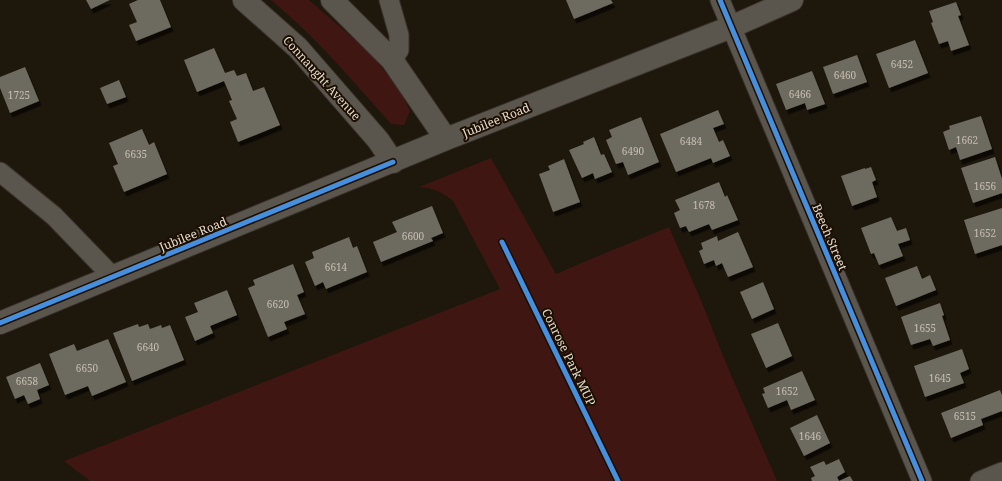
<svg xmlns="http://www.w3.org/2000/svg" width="1002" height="481" font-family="'Noto Serif',serif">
<defs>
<filter id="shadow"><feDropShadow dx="2.5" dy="4.5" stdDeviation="0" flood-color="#0009"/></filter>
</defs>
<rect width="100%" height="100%" fill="#1d170c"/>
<path fill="#401612" d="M271 0H309L370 53 399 89 410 111 404 125 391 124C353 81 316 37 271 0Z
M491 158 556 274 598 256 669 227 700 298 723 356 777 481H90L64 461 500 289 453 201C442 192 434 188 419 187Z"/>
<path fill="#6d6a5f" filter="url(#shadow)" d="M86 0H110L91 9Z
M138 0H160L171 27 136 41 129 25 137 22 129 4Z
M566 0H611L613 3 574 19Z
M956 2 961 15 958 16 969 45 951 51 948 41 939 44 931 23 933 22 929 11Z
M915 40 928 73 889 88 876 54Z
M214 48 225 73 234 70 237 76 246 73 253 91 264 87 280 125 238 142 230 122 237 119 229 101 232 100 224 81 197 92 184 60Z
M857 55 867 82 833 94 823 67Z
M25 67 39 101 10 113 0 88V77Z
M812 71 825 104 807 110 805 103 786 110 776 84Z
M119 80 126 97 107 104 100 88Z
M718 110 724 124 713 128 719 142 723 140 730 156 713 163 711 158 676 172 660 134Z
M981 116 992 149 960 160 956 147 949 150 943 132 950 129 949 126Z
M641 117 659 162 628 175 623 162 616 164 606 140 612 137 609 130Z
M142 129 149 145 154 142 167 174 124 192 113 166 118 164 109 143Z
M594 137 601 155 604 154 612 172 595 179 593 173 582 178 569 150 584 144 583 142Z
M995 157 1002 179V193L973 203 961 168Z
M564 159 580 202 553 212 539 174 550 170 548 166Z
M871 167 876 180 872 182 877 197 852 206 841 176 865 168V169Z
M719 182 725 197 727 195 738 220 712 230 709 224 689 232 686 226 680 228 674 213 680 210 675 200Z
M432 206 443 233 431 238 433 241 381 262 373 242 397 232 392 222Z
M1002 208V245L975 254 964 220Z
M891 217 897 231 906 228 910 240 898 244 903 256 879 265 874 253 871 254 861 228Z
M738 232 753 267 728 277 722 263 716 266 714 260 704 264 699 251 703 249 701 243 717 236 718 241Z
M349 237 353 248 357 246 367 272 326 289 323 282 315 286 305 262 314 258 312 252Z
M293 264 304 292 297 295 305 314 284 322 287 329 268 337 248 288 255 285 253 280Z
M917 266 922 279 930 275 936 290 896 306 885 278Z
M763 282 774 309 752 319 740 292Z
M227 290 237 315 210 326 213 333 195 341 185 317 198 312 194 303Z
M940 303 944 315 942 316 950 340 933 346 930 339 911 345 901 317Z
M778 323 792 356 766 368 751 334Z
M138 324 139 327 148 324 150 329 161 325 162 328 170 325 184 360 132 381 113 333Z
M108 339 126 382 92 396 88 386 65 395 49 354 74 344 77 351Z
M962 349 969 369 960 373 964 383 925 397 914 366Z
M40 363 49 385 37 390 40 399 28 404 24 395 15 399 6 377Z
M802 371 815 400 791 410 787 400 768 408 762 394 765 393 763 388Z
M1000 390 1002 395V411L981 419 983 425 951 438 941 413Z
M817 415 830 443 804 456 790 428Z
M839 459 845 472 837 477 839 481 850 476 853 481H812L811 478 815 476 810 467 824 461 826 465Z"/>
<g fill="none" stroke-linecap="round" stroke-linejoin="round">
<defs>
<path id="street" d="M389 0 399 35V50L392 60
M720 0 922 481
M0 172 54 216 113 277
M980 481 1002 472"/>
<path id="secondary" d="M244 0 298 48 378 140 393 162
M332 0 392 60 446 139
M0 323 446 139 731 27 792 0"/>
</defs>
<use href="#street" stroke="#38332c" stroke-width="21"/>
<use href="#secondary" stroke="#38332c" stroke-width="24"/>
<use href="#street" stroke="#5a554d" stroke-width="19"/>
<use href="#secondary" stroke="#5a554d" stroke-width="22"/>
<defs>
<path id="cycleway" d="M720 0 922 481
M502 242 618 481
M0 323 393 162"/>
</defs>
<use href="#cycleway" stroke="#1c0f00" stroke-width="8"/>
<use href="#cycleway" stroke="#468fdf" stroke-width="5"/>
</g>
<g text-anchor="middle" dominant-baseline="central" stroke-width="4" stroke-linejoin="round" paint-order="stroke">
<g font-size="10" fill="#c6beb2">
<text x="902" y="64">6452</text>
<text x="845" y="75">6460</text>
<text x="800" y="94">6466</text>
<text x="19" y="95">1725</text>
<text x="967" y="140">1662</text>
<text x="691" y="141">6484</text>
<text x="633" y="151">6490</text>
<text x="136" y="154">6635</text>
<text x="985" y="186">1656</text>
<text x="704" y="205">1678</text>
<text x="985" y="233">1652</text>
<text x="413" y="236">6600</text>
<text x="336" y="267">6614</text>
<text x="278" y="304">6620</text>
<text x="925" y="328">1655</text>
<text x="148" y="347">6640</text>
<text x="87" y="368">6650</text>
<text x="940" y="378">1645</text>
<text x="27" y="381">6658</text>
<text x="787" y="391">1652</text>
<text x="965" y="416">6515</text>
<text x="810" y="436">1646</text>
</g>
<g font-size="12" fill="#e3dace" stroke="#1c0f00">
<text transform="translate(322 78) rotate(48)">Connaught Avenue</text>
<text transform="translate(496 120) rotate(-22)">Jubilee Road</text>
<text transform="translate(193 234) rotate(-22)">Jubilee Road</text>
<text transform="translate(830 237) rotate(67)">Beech Street</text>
<text transform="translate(569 357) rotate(64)">Conrose Park MUP</text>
</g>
</g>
</svg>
